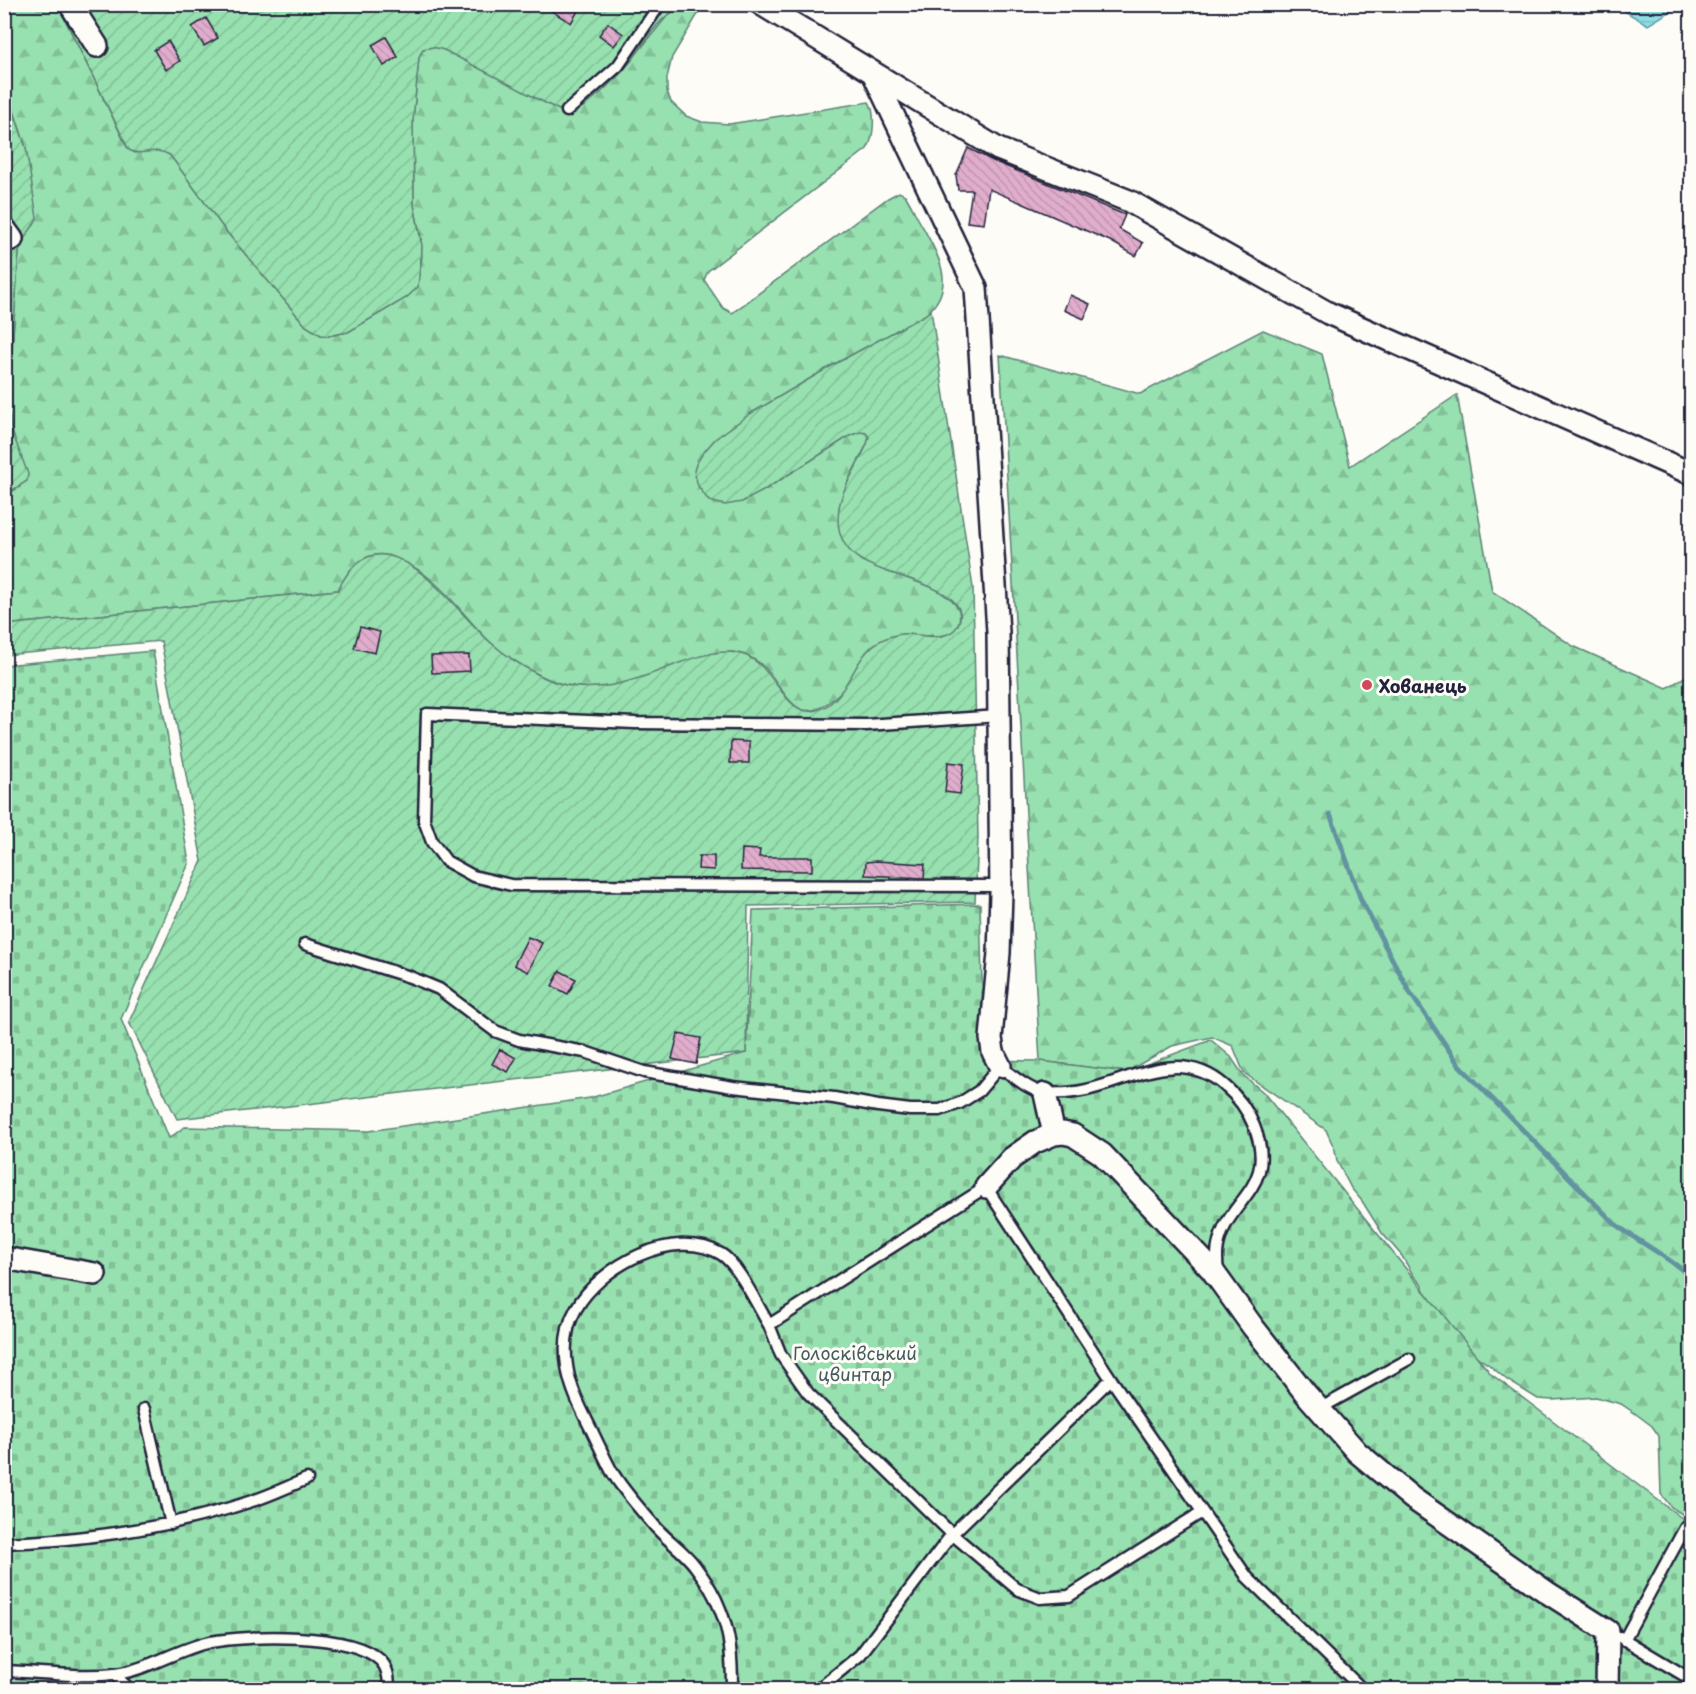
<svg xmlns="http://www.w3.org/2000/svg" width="1696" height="1694" font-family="'Playpen Sans',sans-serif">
<defs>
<pattern id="forest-firs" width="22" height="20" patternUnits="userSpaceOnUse" patternTransform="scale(1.5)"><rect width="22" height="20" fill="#97e0af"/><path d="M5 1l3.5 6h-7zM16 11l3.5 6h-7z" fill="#82c097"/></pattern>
<pattern id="cemetery-stones" width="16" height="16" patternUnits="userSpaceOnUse" patternTransform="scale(1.5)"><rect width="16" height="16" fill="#97e0af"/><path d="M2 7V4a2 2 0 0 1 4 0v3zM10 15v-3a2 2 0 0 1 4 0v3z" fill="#82c097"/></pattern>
<pattern id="garden-furrows" width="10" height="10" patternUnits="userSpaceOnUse" patternTransform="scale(1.5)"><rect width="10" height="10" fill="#97e0af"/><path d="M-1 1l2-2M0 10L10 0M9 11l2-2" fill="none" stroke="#82c097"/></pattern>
<pattern id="water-rules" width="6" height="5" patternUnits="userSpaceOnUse" patternTransform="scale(1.5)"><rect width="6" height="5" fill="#8ddfe4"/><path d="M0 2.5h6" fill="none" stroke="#79bfc4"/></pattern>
<pattern id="building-back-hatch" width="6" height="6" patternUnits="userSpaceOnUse" patternTransform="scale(1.5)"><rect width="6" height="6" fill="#e0aecc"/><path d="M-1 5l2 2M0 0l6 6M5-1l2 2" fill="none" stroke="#c095b0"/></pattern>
</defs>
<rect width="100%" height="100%" fill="#fdfcf7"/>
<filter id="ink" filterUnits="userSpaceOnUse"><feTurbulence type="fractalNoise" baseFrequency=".0167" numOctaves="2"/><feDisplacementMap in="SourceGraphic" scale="12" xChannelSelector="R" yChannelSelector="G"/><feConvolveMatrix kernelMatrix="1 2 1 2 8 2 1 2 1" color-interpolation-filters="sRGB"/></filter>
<g filter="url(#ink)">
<path fill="url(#forest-firs)" stroke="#5c8175" stroke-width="1.5" d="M13 5H58L127 147 135 153 159 150 170 155 225 230 306 326 321 335 328 336 348 332 406 298 418 287 422 256 421 238 414 205 413 121 419 57 423 49 433 47 445 50 557 109 568 113 578 110 586 105 621 73 668 15 682 6 694 5 699 8 698 14 672 57 667 78V91L671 102 686 116 702 122 729 124 869 102C876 113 874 138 867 149L708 271 704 280 723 308 732 313 888 198 899 192 905 195C912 206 917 218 924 229 940 259 957 288 925 315L833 365 750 414 761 492 851 435 861 432 866 433 869 437 867 444 848 481 839 508 852 553 862 561 884 570 934 588 952 600 959 610C965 646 923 634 902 634L833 699C796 730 787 692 766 669 758 660 745 654 733 652 722 652 709 658 698 661 658 673 612 694 570 686 544 681 506 658 487 639 458 610 430 565 387 556L342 582 338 590 5 625V495L20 487 16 442 11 429 8 403 19 252 24 236 34 225 26 148 5 83 4 10Z
M1263 330 1322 354 1350 466 1457 395 1492 591 1573 646 1667 688 1691 673V1520L1671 1507 1661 1494 1659 1436 1652 1426 1636 1414 1621 1404 1596 1397 1552 1400 1538 1399 1507 1380 1488 1364 1465 1349 1437 1318 1421 1284 1413 1275 1402 1256 1382 1233 1362 1201 1351 1188 1337 1161 1335 1150 1326 1130 1244 1073 1233 1046 1212 1037 1172 1046 1126 1072 1040 1061 1000 355 1140 394Z"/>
<path fill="url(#cemetery-stones)" stroke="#5c8175" stroke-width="1.5" d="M153 651 189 863 121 1019 169 1138 185 1127 369 1131 590 1098 746 1053 753 910 980 904 984 1060 1040 1061 1126 1072 1211 1040 1231 1057 1243 1075 1263 1092 1491 1374 1691 1525V1689L5 1690V665Z"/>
<path fill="url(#garden-furrows)" stroke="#5c8175" stroke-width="1.5" d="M58 5H688C662 10 647 40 632 60 619 76 591 105 571 113L557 109 444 50 433 47 423 49 419 57 413 121 414 205 422 246 418 287 406 298 348 332 328 336 321 335 306 326 225 230 170 155C153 146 141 157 129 150Z
M4 83 26 148 37 218C32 231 22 236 19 252L8 403 11 429 28 474 27 481 5 495Z
M931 310 973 588 978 838 975 902 748 906 746 1053 177 1119 129 1022 202 861 161 641 5 655V625L338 590C381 499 452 608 490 642 506 656 526 669 545 678 591 700 638 679 682 662 700 656 722 648 741 654 775 663 783 715 813 711 847 706 852 657 878 642 885 638 893 635 902 634 920 633 947 645 958 625 974 593 904 578 885 571 874 567 862 562 854 555 843 545 838 533 838 519 838 491 857 469 867 444L869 437 866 433 861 432 851 435 761 492 742 502 725 505 709 501 698 486 694 471 696 464 703 453 715 439 750 414 833 365 925 315Z"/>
<path fill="url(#water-rules)" stroke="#6293a0" stroke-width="1.5" d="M1614 5H1691V12L1679 6 1648 25Z"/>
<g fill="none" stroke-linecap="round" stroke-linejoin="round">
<path stroke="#6293a0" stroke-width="5" d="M1330 814 1361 900 1409 991 1459 1065 1615 1224C1640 1243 1669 1257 1692 1278
M1682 1269 1692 1256"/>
</g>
<path fill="url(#building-back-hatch)" stroke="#22223b" stroke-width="1.5" d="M540 4H582L571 23Z
M206 18 218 38 204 46 192 27Z
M608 23 623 34 614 46 599 35Z
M386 37 398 57 384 66 372 45Z
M168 41 180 61 166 70 154 50Z
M968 148 993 161 1125 215 1119 229 1143 243 1136 256 1110 241 989 189 984 224 967 222 972 190H958L956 175Z
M1070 295 1090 304 1084 319 1064 310Z
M360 627 380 632 375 653 354 648Z
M469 655 470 671 432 673 431 656Z
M731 741 749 742V763H730Z
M948 762 964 764 960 794 945 792Z
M742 849 760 850 759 857H812V871L741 870Z
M699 856H714V870L698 869Z
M876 861 925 864 924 878 865 875 866 862Z
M528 937 542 943 528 972 514 965Z
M560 971 576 979 568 994 552 986Z
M678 1034 701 1038 696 1064 672 1059Z
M500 1049 516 1058 508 1072 492 1064Z"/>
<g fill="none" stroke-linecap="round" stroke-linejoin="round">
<defs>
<path id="lane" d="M567 111 618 66 660 4
M999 716 866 725 635 723 427 714 424 820 432 842 446 861 473 876 511 885 1001 886
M305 944 410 977 439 989 495 1031 519 1040 585 1052 644 1072 733 1087 834 1098 878 1106 910 1110H940L960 1103 979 1091 1000 1066C1013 1076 1026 1088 1043 1093 1050 1094 1058 1093 1065 1093 1122 1090 1173 1041 1225 1086 1238 1097 1248 1111 1254 1126 1279 1189 1228 1197 1218 1246 1216 1255 1217 1264 1218 1273
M144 1409 171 1524
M1319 1409 1409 1359
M1202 1512 1069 1596 1040 1598 1017 1589 952 1534 808 1393 781 1355 769 1325 986 1187 1111 1379 1247 1577 1363 1690
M4 1543C89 1540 171 1528 252 1501 271 1495 289 1486 307 1479
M1620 1637 1692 1680
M1624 1640 1685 1528
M4 1671C40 1672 79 1678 115 1674 148 1670 177 1649 210 1642 249 1635 349 1632 380 1660 388 1668 389 1678 389 1690
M114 1674 130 1690
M732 1690C732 1662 731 1635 720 1609 715 1595 704 1578 695 1566 683 1550 665 1539 653 1524 640 1509 621 1488 611 1470 604 1457 598 1443 591 1429 581 1409 570 1388 567 1366 564 1346 566 1326 576 1309 600 1266 674 1226 721 1254 738 1264 758 1307 769 1325
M813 1690 822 1686 860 1655 952 1534 1111 1379"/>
<path id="street" d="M70 4 97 46
M761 4 998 149 1129 201 1328 313 1692 474
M874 75 976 288 998 632 1001 893 999 953 991 1038 993 1052 1000 1066
M4 228 12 239
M1045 1094 1054 1134
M986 1187 1012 1158 1035 1142 1054 1134 1063 1133 1073 1135 1102 1154 1212 1270 1253 1327 1306 1394 1357 1452 1412 1498 1548 1593 1608 1631 1607 1690
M4 1258 95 1274"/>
</defs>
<use href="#lane" stroke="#22223b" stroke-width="15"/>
<use href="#street" stroke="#22223b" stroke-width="26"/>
<use href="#lane" stroke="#fdfcf7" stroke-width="10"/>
<use href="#street" stroke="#fdfcf7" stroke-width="21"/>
</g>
</g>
<circle fill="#d1495b" stroke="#fdfcf7" stroke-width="2" cx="1367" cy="685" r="6"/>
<g text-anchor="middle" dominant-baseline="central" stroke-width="6" stroke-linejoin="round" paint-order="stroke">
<g font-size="18" font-weight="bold" fill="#22223b" stroke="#fdfcf7" text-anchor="start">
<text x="1379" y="685">Хованець</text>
</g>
<g font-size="18" fill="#455b5e" stroke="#fdfcf7">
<text x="855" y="1352">Голосківський<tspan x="855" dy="21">цвинтар</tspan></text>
</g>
</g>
<rect width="1696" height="1694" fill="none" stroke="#fdfcf7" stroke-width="24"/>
<rect x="12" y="12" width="1672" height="1670" fill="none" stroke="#22223b" stroke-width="2" filter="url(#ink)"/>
</svg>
